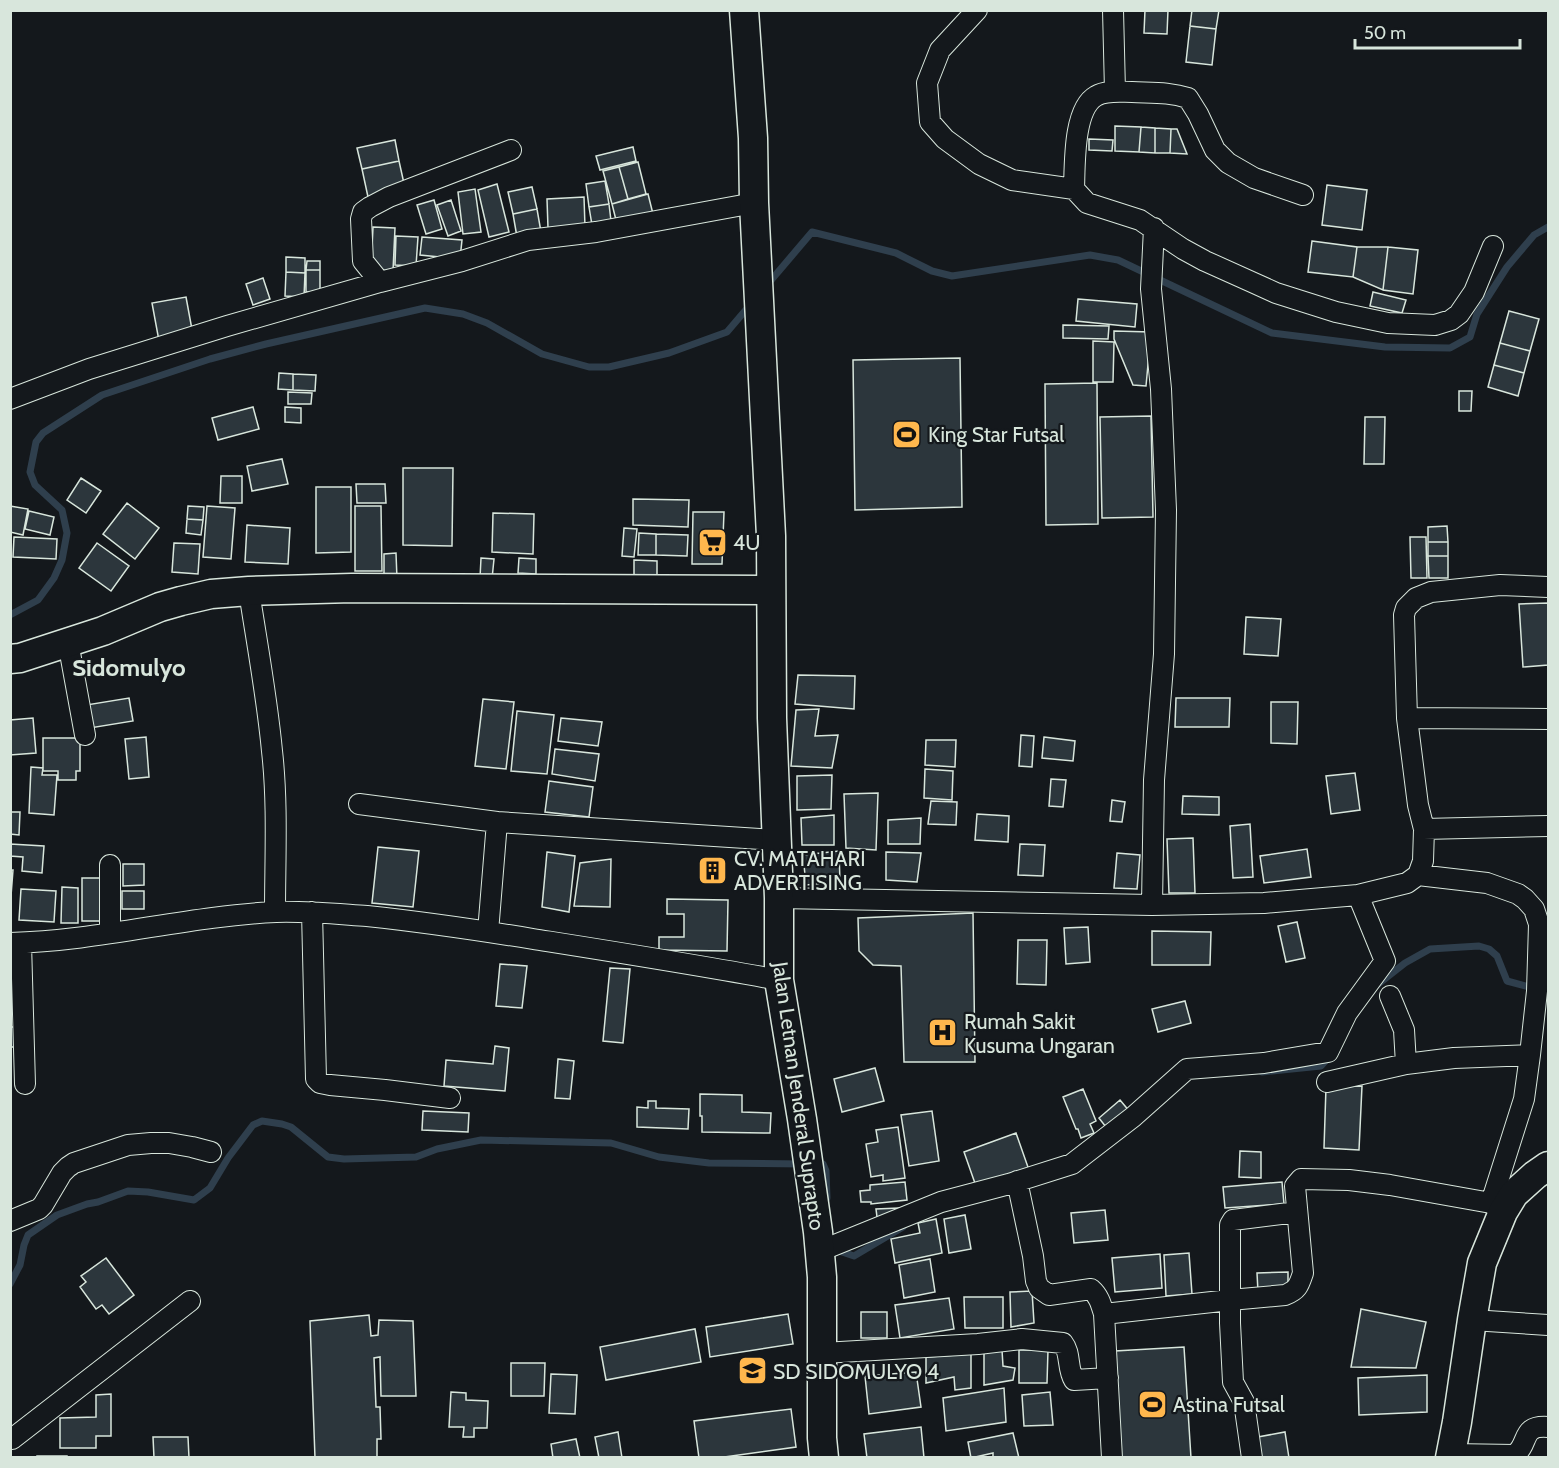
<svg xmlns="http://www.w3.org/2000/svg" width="1559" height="1468" font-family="Cabin,sans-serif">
<rect width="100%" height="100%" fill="#14181c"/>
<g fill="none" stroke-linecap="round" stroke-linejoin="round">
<path stroke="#2f3f4d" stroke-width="7" d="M767 285 812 232 896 253 932 271 952 276 1090 255 1118 260 1272 333 1385 347 1450 348 1470 337 1477 314 1507 267 1534 235 1548 227
M10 615 38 600 54 578 62 560 67 533 62 510 35 485 30 472 36 442 43 433 102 395 210 359 266 344 425 308 463 314 487 323 542 354 589 367H609L669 353 727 332 750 305
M1377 985 1405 963 1430 949 1479 946 1489 949 1497 956 1507 981 1548 992
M1262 1072 1321 1066 1330 1056
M814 1164H823L826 1171 827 1198
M836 1250 854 1256 903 1227
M10 1284 20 1265 24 1245 28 1235 57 1215 87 1204 98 1202 128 1191 148 1192 194 1200 210 1188 228 1158 253 1125 262 1121 282 1124 291 1127 328 1157 344 1159 416 1157 437 1149 481 1140 611 1143 659 1157 709 1163 803 1164"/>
</g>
<path fill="#2c363c" stroke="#d8e6dc" stroke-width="1.5" d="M1145 10H1168L1167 34 1144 33Z
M1192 10H1219L1216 29 1190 26Z
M1190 26 1216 29 1212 65 1186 62Z
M1115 126 1141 127 1139 152 1115 151Z
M1141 127 1155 128V153L1139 152Z
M1155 128 1171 129 1170 153H1155Z
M1171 129H1177L1187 154 1170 153Z
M1089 139 1113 140 1112 151 1089 150Z
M395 140 399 161 362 169 357 148Z
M633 147 636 161 600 170 596 156Z
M399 161 405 188 368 197 362 169Z
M638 162 646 194 628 199 619 167Z
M619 167 628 199 612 204 603 171Z
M605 181 609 204 589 207 586 184Z
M497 184 509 232 489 237 478 190Z
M1327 185 1367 190 1362 230 1322 225Z
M532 187 537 209 513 214 508 192Z
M475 189 481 232 463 234 458 192Z
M648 194 653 214 617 224 612 204Z
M584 197 585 227 548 228 547 199Z
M434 200 442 229 426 234 417 205Z
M451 200 461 231 448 236 437 205Z
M609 204 611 221 592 225 589 207Z
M537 209 541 232 517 237 513 214Z
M373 227 395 228 393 271 371 270Z
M396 236 418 237 416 266 395 265Z
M422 237 462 240 460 259 420 255Z
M1312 241 1357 247 1353 277 1308 272Z
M1357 247H1388L1383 290 1353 277Z
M1388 247 1418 250 1413 294 1383 290Z
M286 257 305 258V273L286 272Z
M307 261H320V270H306Z
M306 270H320V292H306Z
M286 272 305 273 304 297 285 296Z
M263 278 270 299 253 305 246 284Z
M1373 292 1406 300 1402 313 1370 306Z
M186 297 193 335 159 341 152 303Z
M1078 299 1137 304 1135 327 1076 321Z
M1509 311 1539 319 1530 351 1500 343Z
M1063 325 1109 326 1108 339 1063 338Z
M1114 331 1151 332 1146 386 1133 385 1114 339Z
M1093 341 1114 342 1113 382H1093Z
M1500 343 1530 351 1524 373 1494 365Z
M960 358 962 507 855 510 853 360Z
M1494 365 1524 373 1518 396 1488 387Z
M279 373 293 374V390L278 389Z
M293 374 316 375 315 391 293 390Z
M1097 383 1098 524 1046 525 1045 384Z
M1459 391H1472L1471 411H1459Z
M288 392 312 393 311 404H288Z
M253 407 259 429 218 440 212 418Z
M285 407 301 408V423L285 422Z
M1151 416 1153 517 1102 518 1100 417Z
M1365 417H1385L1384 464H1364Z
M282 459 288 484 252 491 247 466Z
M403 468H453L452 546 403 545Z
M221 476H242V503H220Z
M81 478 101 491 86 513 67 500Z
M356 484H385L386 503H357Z
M316 487H351V552L316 553Z
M633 499 689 500 688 527 633 525Z
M127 503 159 528 135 559 103 534Z
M10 506 28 509 23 535 10 532Z
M188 506 204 507 203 520 187 519Z
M207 506 235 508 231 559 203 557Z
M355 506H381L382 571H355Z
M29 511 54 517 50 535 25 529Z
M693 512H724L722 564H692Z
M493 513 534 514 533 554 492 552Z
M187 519 203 520 201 535 186 533Z
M247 525 290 528 288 564 245 562Z
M1447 526 1448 542H1428V527Z
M624 528 637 529 634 557 622 556Z
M639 533 656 534V555H638Z
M656 534 688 535 687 556 656 555Z
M14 537 57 539 56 559 13 557Z
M1410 537H1426L1427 578H1411Z
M1428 542H1448V556H1428Z
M97 543 129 566 111 591 79 568Z
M174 543 200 544 198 574 172 572Z
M396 553 397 579H384V554Z
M1428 556H1448V578H1429Z
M481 558 494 559 492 579 480 578Z
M519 558 536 559V574L518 573Z
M634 560 657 561V577L634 576Z
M1548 603V665L1523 667 1519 604Z
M1246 617 1281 619 1278 656 1244 654Z
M798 675 855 676 854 709 795 704Z
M129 698 133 721 90 728 86 705Z
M1176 698H1230L1229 727H1175Z
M483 699 514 702 506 769 475 766Z
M1271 702H1298L1297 744 1271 743Z
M819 709 815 736 838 735 832 768 791 766 796 710Z
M517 711 554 715 547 774 511 771Z
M33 718 36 753 10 755V720Z
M561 718 602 722 598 746 558 741Z
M1021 735 1034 736 1032 767 1019 766Z
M146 737 149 777 129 779 125 739Z
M1044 737 1075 741 1073 761 1042 758Z
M43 738H80V771H76V780H58V771H43Z
M926 740H956L955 767 925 765Z
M555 749 599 754 595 781 552 774Z
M31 767 43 768 42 775H57L54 815 29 813Z
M925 769 953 771 952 800 924 798Z
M1355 773 1360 810 1331 814 1326 776Z
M832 775 831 809 797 810V776Z
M1051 779 1066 780 1063 807 1049 806Z
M549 781 593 787 589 817 545 812Z
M878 793 876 850 846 848 844 794Z
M1183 796 1219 797V815L1182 814Z
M1112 800 1125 802 1122 822 1110 821Z
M931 801 957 802 956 825 928 824Z
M10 812H20L19 835 10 834Z
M977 814 1009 816 1008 842 975 840Z
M834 815V845H802L801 818Z
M921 818 920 844H888V820Z
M1250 824 1253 877 1233 878 1230 826Z
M1193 838 1195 893H1169L1167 839Z
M10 844 44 846 42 873 22 871 23 857 10 856Z
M1020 844 1045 845 1043 876 1018 875Z
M378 847 419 851 413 907 372 903Z
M1307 849 1311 877 1264 883 1260 856Z
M839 851 840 882 806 885 803 855Z
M547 852 575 856 569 912 542 907Z
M886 852 921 853 917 882 886 880Z
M1117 853 1140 855 1137 889 1114 888Z
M611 859 610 907 574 906 580 863Z
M705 861 722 864V876H703Z
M123 864H144V885L123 886Z
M10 870H13L11 896H10Z
M82 878H105V921H82Z
M62 887 78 888V923H61Z
M21 889 56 891 54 922 19 920Z
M122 891H144V909H122Z
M667 899 728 900 727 951 659 950V937H684V914H667Z
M973 913 975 1062H904L901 966 873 965 859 951 858 918Z
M1297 922 1305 958 1286 962 1278 926Z
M1088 927 1090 962 1066 964 1064 928Z
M1152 931 1211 932 1210 965H1152Z
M1018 940H1047L1046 985 1017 984Z
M500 964 527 966 522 1008 496 1006Z
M610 968 630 969 623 1043 603 1041Z
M1185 1001 1191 1023 1158 1032 1152 1009Z
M10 1027H21L20 1047H10Z
M495 1046 509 1048 505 1091 444 1086 446 1060 493 1064Z
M558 1059 574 1061 570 1099 555 1098Z
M875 1068 884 1101 842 1112 834 1079Z
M1362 1086 1359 1150 1324 1148 1326 1087Z
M1083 1089 1096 1121 1090 1124 1094 1133 1081 1138 1078 1129H1076L1063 1097Z
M700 1094 742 1095V1112L771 1113 770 1133 702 1132V1116H700Z
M1120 1100 1130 1112 1109 1131 1099 1118Z
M648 1101H656V1108L689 1109 688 1129 637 1127V1107L648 1108Z
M423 1111 469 1113 468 1132 422 1130Z
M932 1111 939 1161 909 1166 901 1115Z
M898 1127 905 1178 883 1181V1175L871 1177 866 1144 878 1142 876 1130Z
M1016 1133 1029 1170 977 1189 964 1152Z
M1240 1151 1261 1152V1178L1239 1177Z
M905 1182 907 1200 871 1204V1202H861L860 1191 870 1190V1185Z
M1282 1182 1284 1204 1225 1208 1223 1187Z
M899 1208V1215L877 1217 876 1209Z
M1105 1210 1108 1240 1074 1243 1071 1213Z
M965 1215 971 1249 949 1253 944 1219Z
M936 1219 942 1253 895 1263 891 1239 920 1233 918 1223Z
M1189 1253 1192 1294 1166 1296 1164 1255Z
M1160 1254 1162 1288 1115 1292 1112 1258Z
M106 1258 134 1295 109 1314 102 1305 96 1309 80 1287 86 1282 81 1276Z
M930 1259 935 1292 904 1298 899 1265Z
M1288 1272V1291L1258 1292 1257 1273Z
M1032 1291 1034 1323 1011 1327 1010 1292Z
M964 1297H1003V1328H965Z
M949 1298 954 1329 900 1338 895 1305Z
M1361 1309 1426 1322 1416 1368 1351 1367Z
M861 1312H887V1338H861Z
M788 1314 793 1344 710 1357 706 1327Z
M369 1315 371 1336 378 1335 379 1320 413 1321 416 1396H381L380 1357 374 1358 376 1407H380L381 1439H377V1458H315L310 1321Z
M695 1329 701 1362 606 1380 600 1347Z
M1184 1347 1191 1458H1119L1115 1351Z
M1002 1350 1003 1366 1015 1368 1013 1380 984 1385V1351Z
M1019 1350H1048L1047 1383H1019Z
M971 1354V1388L955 1390 954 1377 926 1383V1357Z
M511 1363H545L544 1396H511Z
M916 1372 921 1407 869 1414 865 1376Z
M551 1374 577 1375 575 1414 549 1413Z
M1427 1375V1412L1359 1415 1358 1378Z
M1004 1388 1006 1422 946 1431 943 1398Z
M451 1392 466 1393V1400L488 1401 487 1428H474V1437H463L464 1427H449Z
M1050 1392 1053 1425 1024 1426 1022 1395Z
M111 1394V1436H96V1448H60V1418L96 1417V1395Z
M791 1409 796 1447 717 1458H699L694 1421Z
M921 1427 924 1458H867L864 1434Z
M618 1432 622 1458H599L595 1437Z
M1285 1432 1289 1458H1255L1252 1438Z
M1013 1433 1019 1458H993V1453L971 1458 968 1442Z
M153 1437H188L189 1458H154Z
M576 1439 580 1458H553L551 1444Z
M37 1456H67V1458H37Z"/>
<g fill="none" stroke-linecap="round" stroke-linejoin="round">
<defs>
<path id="street" d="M977 10 940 50 927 83 930 122 945 139 979 164 1012 180 1074 189 1087 203 1140 220 1183 249 1205 261 1254 283 1276 293 1336 312 1388 323 1435 325 1451 320 1459 314 1474 292 1493 246
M1113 10 1115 91
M1074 189C1075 165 1073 109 1096 96 1106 90 1121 92 1132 92 1152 93 1170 92 1188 98L1198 114 1215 150 1228 163 1254 178 1303 195
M380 282 363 261 361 219 363 212 370 207 389 197 511 150
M10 399 89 369 227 326 380 282 462 261 528 240 596 232 754 203
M249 591C257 644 267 697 272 751 278 804 275 859 275 912
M68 642 85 735
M1407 718 1548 719
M359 804 497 822
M1424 829 1548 826
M110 865V933
M1418 875 1423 861 1424 829 1418 805 1407 718 1404 615 1406 608 1416 598 1431 592 1500 585 1548 587
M779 898 1152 905 1264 903 1358 895 1407 883 1418 875 1487 883 1518 894 1525 899 1534 909 1539 924 1537 991 1530 1055 1524 1099 1491 1203 1503 1212
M1152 905 1154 780 1164 654 1166 510 1161 389 1151 289 1154 228
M312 912 316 1079 320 1083 330 1085 385 1090 450 1098
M488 932 497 822 775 840
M10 943C100 941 187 916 276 912 307 911 337 914 367 916 423 922 478 930 533 939 615 952 698 965 779 980
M21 943 25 1084
M1390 996 1404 1030 1406 1064
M1327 1082 1406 1064 1454 1058 1530 1055
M1017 1181 1033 1256 1036 1281 1039 1288 1049 1295 1091 1289C1099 1296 1101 1304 1104 1314L1112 1458
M10 1221 39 1209 43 1205 62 1173 68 1167 74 1163 128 1145 151 1143H169L192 1147 211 1152
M820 1251 941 1202 1009 1184 1072 1164 1133 1117 1187 1069 1264 1063 1328 1052 1347 1013 1385 961 1358 895
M1104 1314 1230 1300 1285 1295C1298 1290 1299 1285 1303 1273L1295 1186 1301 1179 1349 1180 1390 1185 1491 1203
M1472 1320 1548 1325
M823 1353 978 1344 1022 1339 1063 1343C1071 1353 1067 1369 1074 1380L1108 1378
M12 1439 190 1301
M1451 1454 1515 1455C1530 1443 1520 1425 1548 1427
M1252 1458 1244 1402 1233 1382 1230 1323V1225L1233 1220 1297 1212"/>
<path id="secondary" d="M744 10 753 138 754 203 771 536 772 718 779 898V980L802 1119 818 1232 822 1277V1438L824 1458
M10 659 20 658 103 631 160 607 181 601 211 594 249 591 352 588 771 590
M1450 1458 1457 1422 1472 1320 1482 1263 1503 1212 1514 1194 1535 1175 1548 1166"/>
</defs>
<use href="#street" stroke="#d8e6dc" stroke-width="22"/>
<use href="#secondary" stroke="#d8e6dc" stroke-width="31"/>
<use href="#street" stroke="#14181c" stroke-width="20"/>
<use href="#secondary" stroke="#14181c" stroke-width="28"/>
</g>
<defs>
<symbol id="stadium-square" viewBox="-11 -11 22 22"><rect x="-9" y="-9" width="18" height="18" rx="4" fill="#ffb74d" stroke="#14181c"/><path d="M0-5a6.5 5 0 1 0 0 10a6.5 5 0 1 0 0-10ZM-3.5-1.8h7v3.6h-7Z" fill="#111"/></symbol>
<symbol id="supermarket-square" viewBox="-11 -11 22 22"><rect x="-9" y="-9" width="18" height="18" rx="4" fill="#ffb74d" stroke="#14181c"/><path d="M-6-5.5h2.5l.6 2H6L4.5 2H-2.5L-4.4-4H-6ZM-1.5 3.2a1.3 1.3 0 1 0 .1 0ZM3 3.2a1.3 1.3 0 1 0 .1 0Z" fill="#111"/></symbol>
<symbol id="building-square" viewBox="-11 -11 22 22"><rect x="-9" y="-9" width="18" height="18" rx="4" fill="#ffb74d" stroke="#14181c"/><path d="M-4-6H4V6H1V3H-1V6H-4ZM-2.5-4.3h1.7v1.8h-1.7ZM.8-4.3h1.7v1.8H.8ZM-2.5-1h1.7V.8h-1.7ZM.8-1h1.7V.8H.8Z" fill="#111"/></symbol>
<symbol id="hospital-square" viewBox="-11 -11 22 22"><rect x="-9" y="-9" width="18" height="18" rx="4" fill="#ffb74d" stroke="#14181c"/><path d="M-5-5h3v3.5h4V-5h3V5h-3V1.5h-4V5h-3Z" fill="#111"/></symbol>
<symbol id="school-square" viewBox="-11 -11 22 22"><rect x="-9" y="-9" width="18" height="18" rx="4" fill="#ffb74d" stroke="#14181c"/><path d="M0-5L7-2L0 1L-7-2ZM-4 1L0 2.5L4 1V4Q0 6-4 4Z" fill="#111"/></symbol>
</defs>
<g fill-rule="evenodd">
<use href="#stadium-square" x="890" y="418" width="33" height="33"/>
<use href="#supermarket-square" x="696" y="526" width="33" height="33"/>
<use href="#building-square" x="696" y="854" width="33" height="33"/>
<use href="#hospital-square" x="926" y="1016" width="33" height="33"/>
<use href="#school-square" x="736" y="1354" width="33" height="33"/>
<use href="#stadium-square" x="1136" y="1388" width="33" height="33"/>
</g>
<g text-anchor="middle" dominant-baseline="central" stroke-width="4.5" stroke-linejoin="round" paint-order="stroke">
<g font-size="21" fill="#d8e6dc" stroke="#14181c" text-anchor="start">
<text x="928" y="434">King Star Futsal</text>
<text x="733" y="542">4U</text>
<text x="734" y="858">CV. MATAHARI<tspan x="734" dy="24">ADVERTISING</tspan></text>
<text x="964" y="1021">Rumah Sakit<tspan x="964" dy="24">Kusuma Ungaran</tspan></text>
<text x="773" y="1371">SD SIDOMULYO 4</text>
<text x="1173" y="1404">Astina Futsal</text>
</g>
<g font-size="21" fill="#d8e6dc" stroke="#14181c">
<text transform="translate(799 1096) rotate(82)">Jalan Letnan Jenderal Suprapto</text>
</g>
<g font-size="24" font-weight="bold" fill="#d8e6dc" stroke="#14181c">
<text x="129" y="667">Sidomulyo</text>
</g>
</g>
<rect width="1559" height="1468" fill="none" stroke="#d8e6dc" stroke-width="24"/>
<path d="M1355 39v9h165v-9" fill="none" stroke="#d8e6dc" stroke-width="3"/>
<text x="1364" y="39" font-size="18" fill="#d8e6dc" stroke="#14181c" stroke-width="4.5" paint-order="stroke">50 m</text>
</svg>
